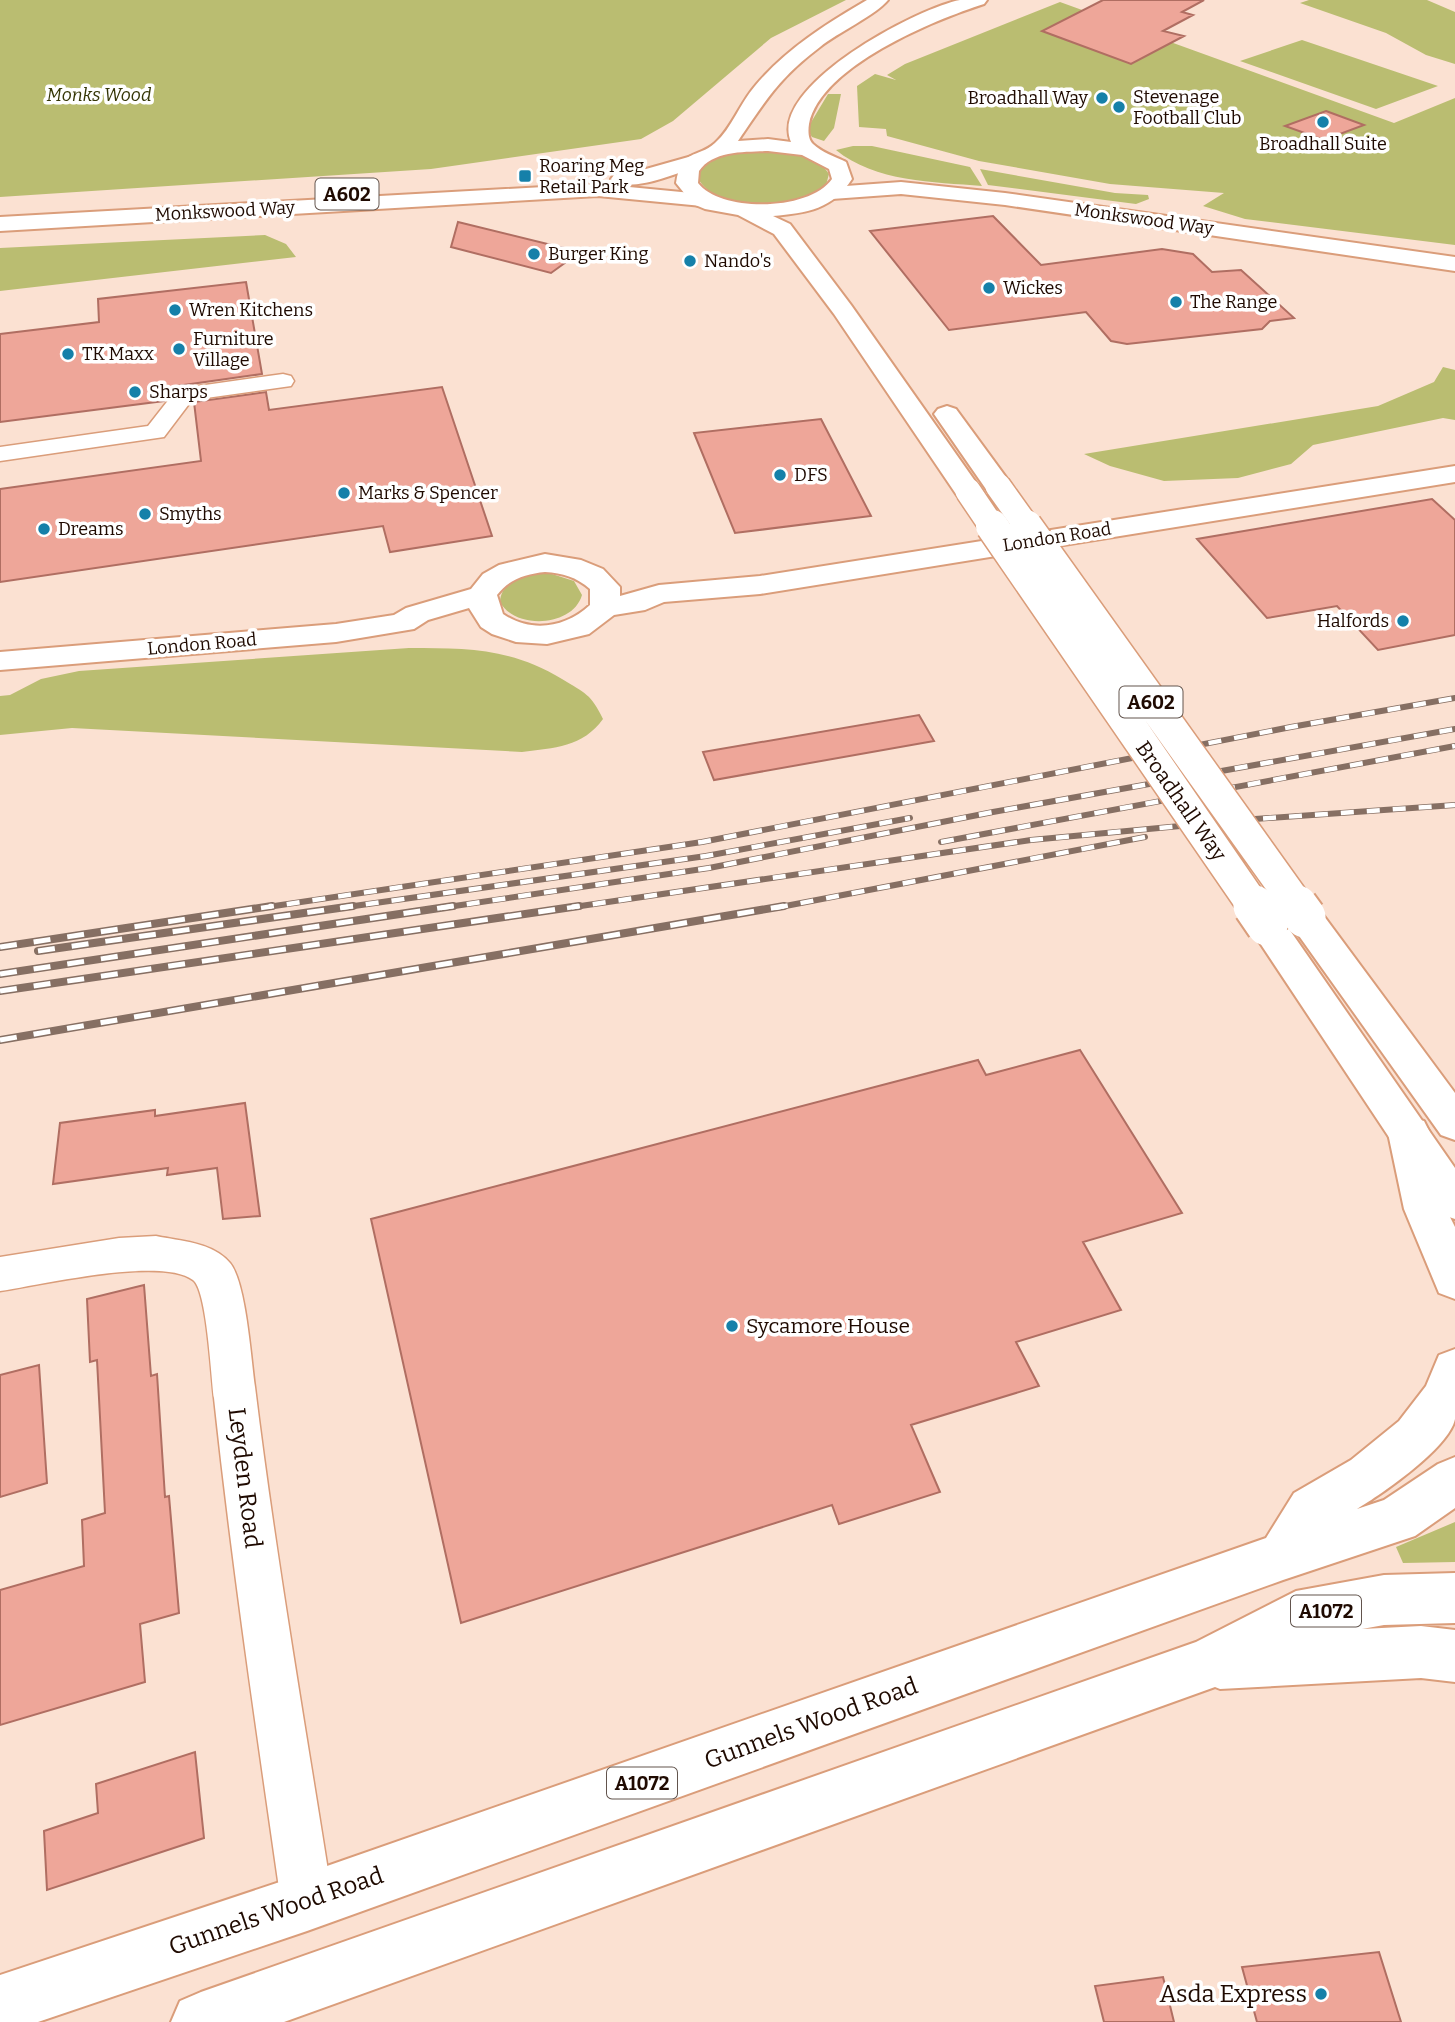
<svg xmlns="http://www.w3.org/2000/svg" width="1455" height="2022" font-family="Bitter,serif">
<rect width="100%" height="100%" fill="#fbe1d2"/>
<path fill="#babd71" d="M0 0H846L771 38 673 121 641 139 431 169 0 197Z
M1309 0H1427L1455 12V64L1426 55 1386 33 1300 3Z
M1060 2 1394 123 1455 98V245L1245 219 1203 206 1224 193 1110 184 979 161 887 136 886 129 859 127 857 86 875 74 896 80 887 75 905 64Z
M1302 40 1438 86 1376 109 1240 61Z
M828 94H841L834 128 824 141 812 137 807 129Z
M853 146H872L970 167 982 186C934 182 875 182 836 150Z
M763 150C786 152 816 152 829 174L826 185C801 208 715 214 698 178 703 152 743 152 763 150Z
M980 169 1115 193 1148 195 1149 199 1136 204 988 185Z
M265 235 286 244 296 257 0 291V248Z
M1443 367 1455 370V420L1443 418 1313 445 1291 464 1238 478 1164 481 1110 466 1084 454 1378 406 1434 382Z
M538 574H552L574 581 582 595C573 627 515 630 500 602 501 582 521 577 538 574Z
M409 648C467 648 511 648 562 679 585 693 591 694 603 719 583 747 554 748 522 752L72 728 0 735V696L10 695 41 679 79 671Z
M1455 1522V1562L1403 1563 1396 1547Z"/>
<path fill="#eea699" stroke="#b06e62" stroke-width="2" d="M1103 0H1204L1182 12 1193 15 1163 31 1184 36 1131 64 1042 31Z
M1326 111 1364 125 1324 140 1285 126Z
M993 216 1041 265 1162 249 1193 254 1212 272 1241 270 1294 318 1270 321 1262 329 1127 344 1111 341 1086 312 949 330 870 231Z
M458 222 580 252 551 273 451 247Z
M246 282 262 374 177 386 164 401 0 422V334L99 322 98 299Z
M442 387 492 536 390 552 383 526 0 582V489L201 461 194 402 266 392 269 410Z
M821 419 871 516 735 533 694 433Z
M1432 499 1455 520V635L1378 650 1337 606 1267 618 1197 539Z
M919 715 934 741 714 780 703 752Z
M1080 1050 1182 1213 1083 1242 1121 1310 1016 1342 1039 1386 911 1425 940 1492 839 1524 832 1505 461 1623 371 1219 978 1060 986 1075Z
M245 1103 260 1216 223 1219 217 1168 167 1175 168 1168 53 1184 60 1123 155 1110V1116Z
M144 1285 151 1376 157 1374 165 1497 169 1496 179 1613 140 1624 145 1682 0 1725V1590L84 1566 82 1520 105 1513 97 1360 90 1362 87 1299Z
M39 1365 47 1483 0 1497V1375Z
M195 1752 204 1838 47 1890 44 1831 98 1813 96 1784Z
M1379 1952 1401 2022H1257L1242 1967Z
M1163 1977 1174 2022H1104L1095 1986Z"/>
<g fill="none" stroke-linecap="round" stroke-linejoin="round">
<defs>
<path id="minor" d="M283 374 291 376 294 381 291 386 192 400 164 437 0 461V447L148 426 177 389Z
M156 1236C180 1241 213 1242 230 1263 246 1282 251 1359 255 1387 276 1559 306 1730 333 1902L325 1920 307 1928 289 1920 281 1902C257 1734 232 1566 214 1398 211 1376 207 1290 193 1280 162 1256 40 1285 0 1291V1257L119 1238Z"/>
<path id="major" d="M692 156 699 158 702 162 699 166C674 174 640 190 614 183L611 179 614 175 646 169Z
M901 182 1005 193 1455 257V271L1005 205 901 194 832 199 824 198 821 193 824 188 832 187Z
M598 184 702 194 710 195 713 200 710 205 702 206 598 196 0 231V217Z
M1455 466V482L760 594 664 602 645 610 614 615 589 634 547 644 516 642 492 634 481 627 469 608 428 620 414 629 336 642 0 670V652L336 624 394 615 406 608 471 589 483 574 499 565 545 554 581 560 603 569 620 587V596L659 585 760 576ZM545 572C563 573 576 577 590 589V605C565 628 531 633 503 614L497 595C509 579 526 574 545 572Z
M1409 1117 1424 1121 1430 1133 1446 1209 1455 1227V1299L1439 1293 1404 1209 1388 1133 1394 1121Z
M1455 1349C1455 1370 1455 1397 1455 1419 1449 1448 1382 1494 1357 1509L1384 1500 1438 1464 1455 1457V1508L1415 1536 1283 1580 307 1931 38 2022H0V1975L307 1873 1266 1538 1294 1493 1351 1460 1399 1421 1426 1386 1439 1355Z
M1455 1573V1623L1384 1625 1362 1629 1421 1626 1455 1630V1682L1421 1678 1220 1689 1215 1687 284 2022H171L180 2001 201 1992 1196 1642 1296 1591 1384 1575Z"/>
<path id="highway" d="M867 0H888C876 15 837 33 820 47 779 78 766 100 738 141L768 139 791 142C767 87 917 8 960 0 968 0 978 0 987 0L984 4C934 20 821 66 809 124 808 131 808 139 813 144 821 152 836 157 846 162L852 179C833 209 807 213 773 216L790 224 851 305 982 491 978 497 968 499 958 497 834 314 774 234 738 215 705 209 693 204 676 183C681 148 697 159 715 143 732 128 740 103 755 86 785 50 827 23 867 0ZM768 151 802 155 829 169 832 179C810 211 721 213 698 183L699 171C713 150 746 152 768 151Z
M947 406 956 409 1008 480 1012 486 1008 492 998 494 988 492 934 414 938 409Z
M1305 904 1318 908 1455 1093V1140L1441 1135 1292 926 1287 917 1292 908Z
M1267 912 1280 916 1455 1168V1219L1440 1214 1254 934 1249 925 1254 916Z"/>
</defs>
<use href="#minor" stroke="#da9d7a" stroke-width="3"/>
<use href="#major" stroke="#da9d7a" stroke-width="4"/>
<use href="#highway" stroke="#da9d7a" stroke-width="4"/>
<use href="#minor" fill="#fff" fill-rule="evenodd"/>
<use href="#major" fill="#fff" fill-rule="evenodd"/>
<use href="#highway" fill="#fff" fill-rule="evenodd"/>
<defs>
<path id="rail-far1" d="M941 842 1455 746
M261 908 702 842 1291 727 1455 698
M340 908 706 856 910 818
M441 908 709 868 993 812 1455 729
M567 908 1031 840 1255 819 1455 805
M775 908 1145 837"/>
<path id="rail" d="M0 947 272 906
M38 951 353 906
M0 974 453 906
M0 991 579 906
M0 1040 784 906"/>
</defs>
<use href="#rail-far1" stroke="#866f63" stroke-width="6"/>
<use href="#rail" stroke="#866f63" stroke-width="8"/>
<use href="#rail-far1" stroke="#fff" stroke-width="4.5" stroke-dasharray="13" stroke-linecap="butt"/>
<use href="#rail" stroke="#fff" stroke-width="5" stroke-dasharray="17" stroke-linecap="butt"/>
<defs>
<path id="highway-bridge-far2" d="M998 486 1028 528
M968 491 993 528"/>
<path id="highway-bridge-far1" d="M992 526 1255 908
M1026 526 1299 908"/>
<path id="highway-bridge" d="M1254 906 1267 925
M1297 906 1305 917"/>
</defs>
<use href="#highway-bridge-far2" stroke="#da9d7a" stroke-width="28" stroke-linecap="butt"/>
<use href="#highway-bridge-far1" stroke="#da9d7a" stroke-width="35" stroke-linecap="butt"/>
<use href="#highway-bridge" stroke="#da9d7a" stroke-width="45" stroke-linecap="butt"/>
<use href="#highway-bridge-far2" stroke="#fff" stroke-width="25"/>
<use href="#highway-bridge-far1" stroke="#fff" stroke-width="32"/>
<use href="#highway-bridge" stroke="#fff" stroke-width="41"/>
</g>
<g fill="#1580a9" stroke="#fff" stroke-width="2.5">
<circle cx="1102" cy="98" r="7"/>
<circle cx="1119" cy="107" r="7"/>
<circle cx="1323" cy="122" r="7"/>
<rect x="518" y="169" width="14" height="14" rx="3.5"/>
<circle cx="534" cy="254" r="7"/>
<circle cx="690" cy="261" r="7"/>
<circle cx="989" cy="288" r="7"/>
<circle cx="1176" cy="302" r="7"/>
<circle cx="175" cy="310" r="7"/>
<circle cx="179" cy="349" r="7"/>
<circle cx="68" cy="354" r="7"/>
<circle cx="135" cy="392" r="7"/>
<circle cx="780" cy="475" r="7"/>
<circle cx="344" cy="493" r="7"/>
<circle cx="145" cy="514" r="7"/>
<circle cx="44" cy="529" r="7"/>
<circle cx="1403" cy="621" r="7"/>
<circle cx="732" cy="1326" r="7"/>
<circle cx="1321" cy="1994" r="7"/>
</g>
<g text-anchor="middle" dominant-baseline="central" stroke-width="7" stroke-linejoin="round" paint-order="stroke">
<g font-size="18" font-style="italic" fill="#343505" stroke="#fff">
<text x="99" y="95">Monks Wood</text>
</g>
<g font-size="18" fill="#1f0a01" stroke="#fff" text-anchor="start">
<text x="1133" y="97">Stevenage<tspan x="1133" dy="21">Football Club</tspan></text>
<text x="1088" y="98" text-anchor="end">Broadhall Way</text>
<text x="1323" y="144" text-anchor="middle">Broadhall Suite</text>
<text x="539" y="166">Roaring Meg<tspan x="539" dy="21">Retail Park</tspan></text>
<text x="548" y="254">Burger King</text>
<text x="704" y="261">Nando's</text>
<text x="1003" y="288">Wickes</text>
<text x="1190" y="302">The Range</text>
<text x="189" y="310">Wren Kitchens</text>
<text x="193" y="339">Furniture<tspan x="193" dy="21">Village</tspan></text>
<text x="82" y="354">TK Maxx</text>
<text x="149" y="392">Sharps</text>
<text x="794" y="475">DFS</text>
<text x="358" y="493">Marks &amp; Spencer</text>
<text x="159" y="514">Smyths</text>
<text x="58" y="529">Dreams</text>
<text x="1389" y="621" text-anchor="end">Halfords</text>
</g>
<g font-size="18" fill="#1f0a01" stroke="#fff">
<text transform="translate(225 211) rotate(-3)">Monkswood Way</text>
<text transform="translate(1144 219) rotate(8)">Monkswood Way</text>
<text transform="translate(1057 537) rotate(-9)">London Road</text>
<text transform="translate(202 644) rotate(-5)">London Road</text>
</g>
<g fill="#fff" stroke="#62544d" stroke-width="2">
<rect x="315.5" y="178.5" width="63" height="31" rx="5"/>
<rect x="1119.5" y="686.5" width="63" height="31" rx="5"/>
<rect x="1291" y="1595.5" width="70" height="31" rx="5"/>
<rect x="607" y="1767.5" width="70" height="31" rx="5"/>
</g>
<g font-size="19" font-weight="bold" fill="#1f0a01">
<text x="347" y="194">A602</text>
<text x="1151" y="702">A602</text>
<text x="1326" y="1611">A1072</text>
<text x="642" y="1783">A1072</text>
</g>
<g font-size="21" fill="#1f0a01" stroke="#fff">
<text transform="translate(1181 801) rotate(55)">Broadhall Way</text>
</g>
<g font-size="21" fill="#1f0a01" stroke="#fff" text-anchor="start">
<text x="746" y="1326">Sycamore House</text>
</g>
<g font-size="24" fill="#1f0a01" stroke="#fff">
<text transform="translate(245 1478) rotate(83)">Leyden Road</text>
<text transform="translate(811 1723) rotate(-20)">Gunnels Wood Road</text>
<text transform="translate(276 1911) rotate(-19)">Gunnels Wood Road</text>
</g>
<g font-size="24" fill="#1f0a01" stroke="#fff" text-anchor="end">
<text x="1307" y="1994">Asda Express</text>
</g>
</g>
</svg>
